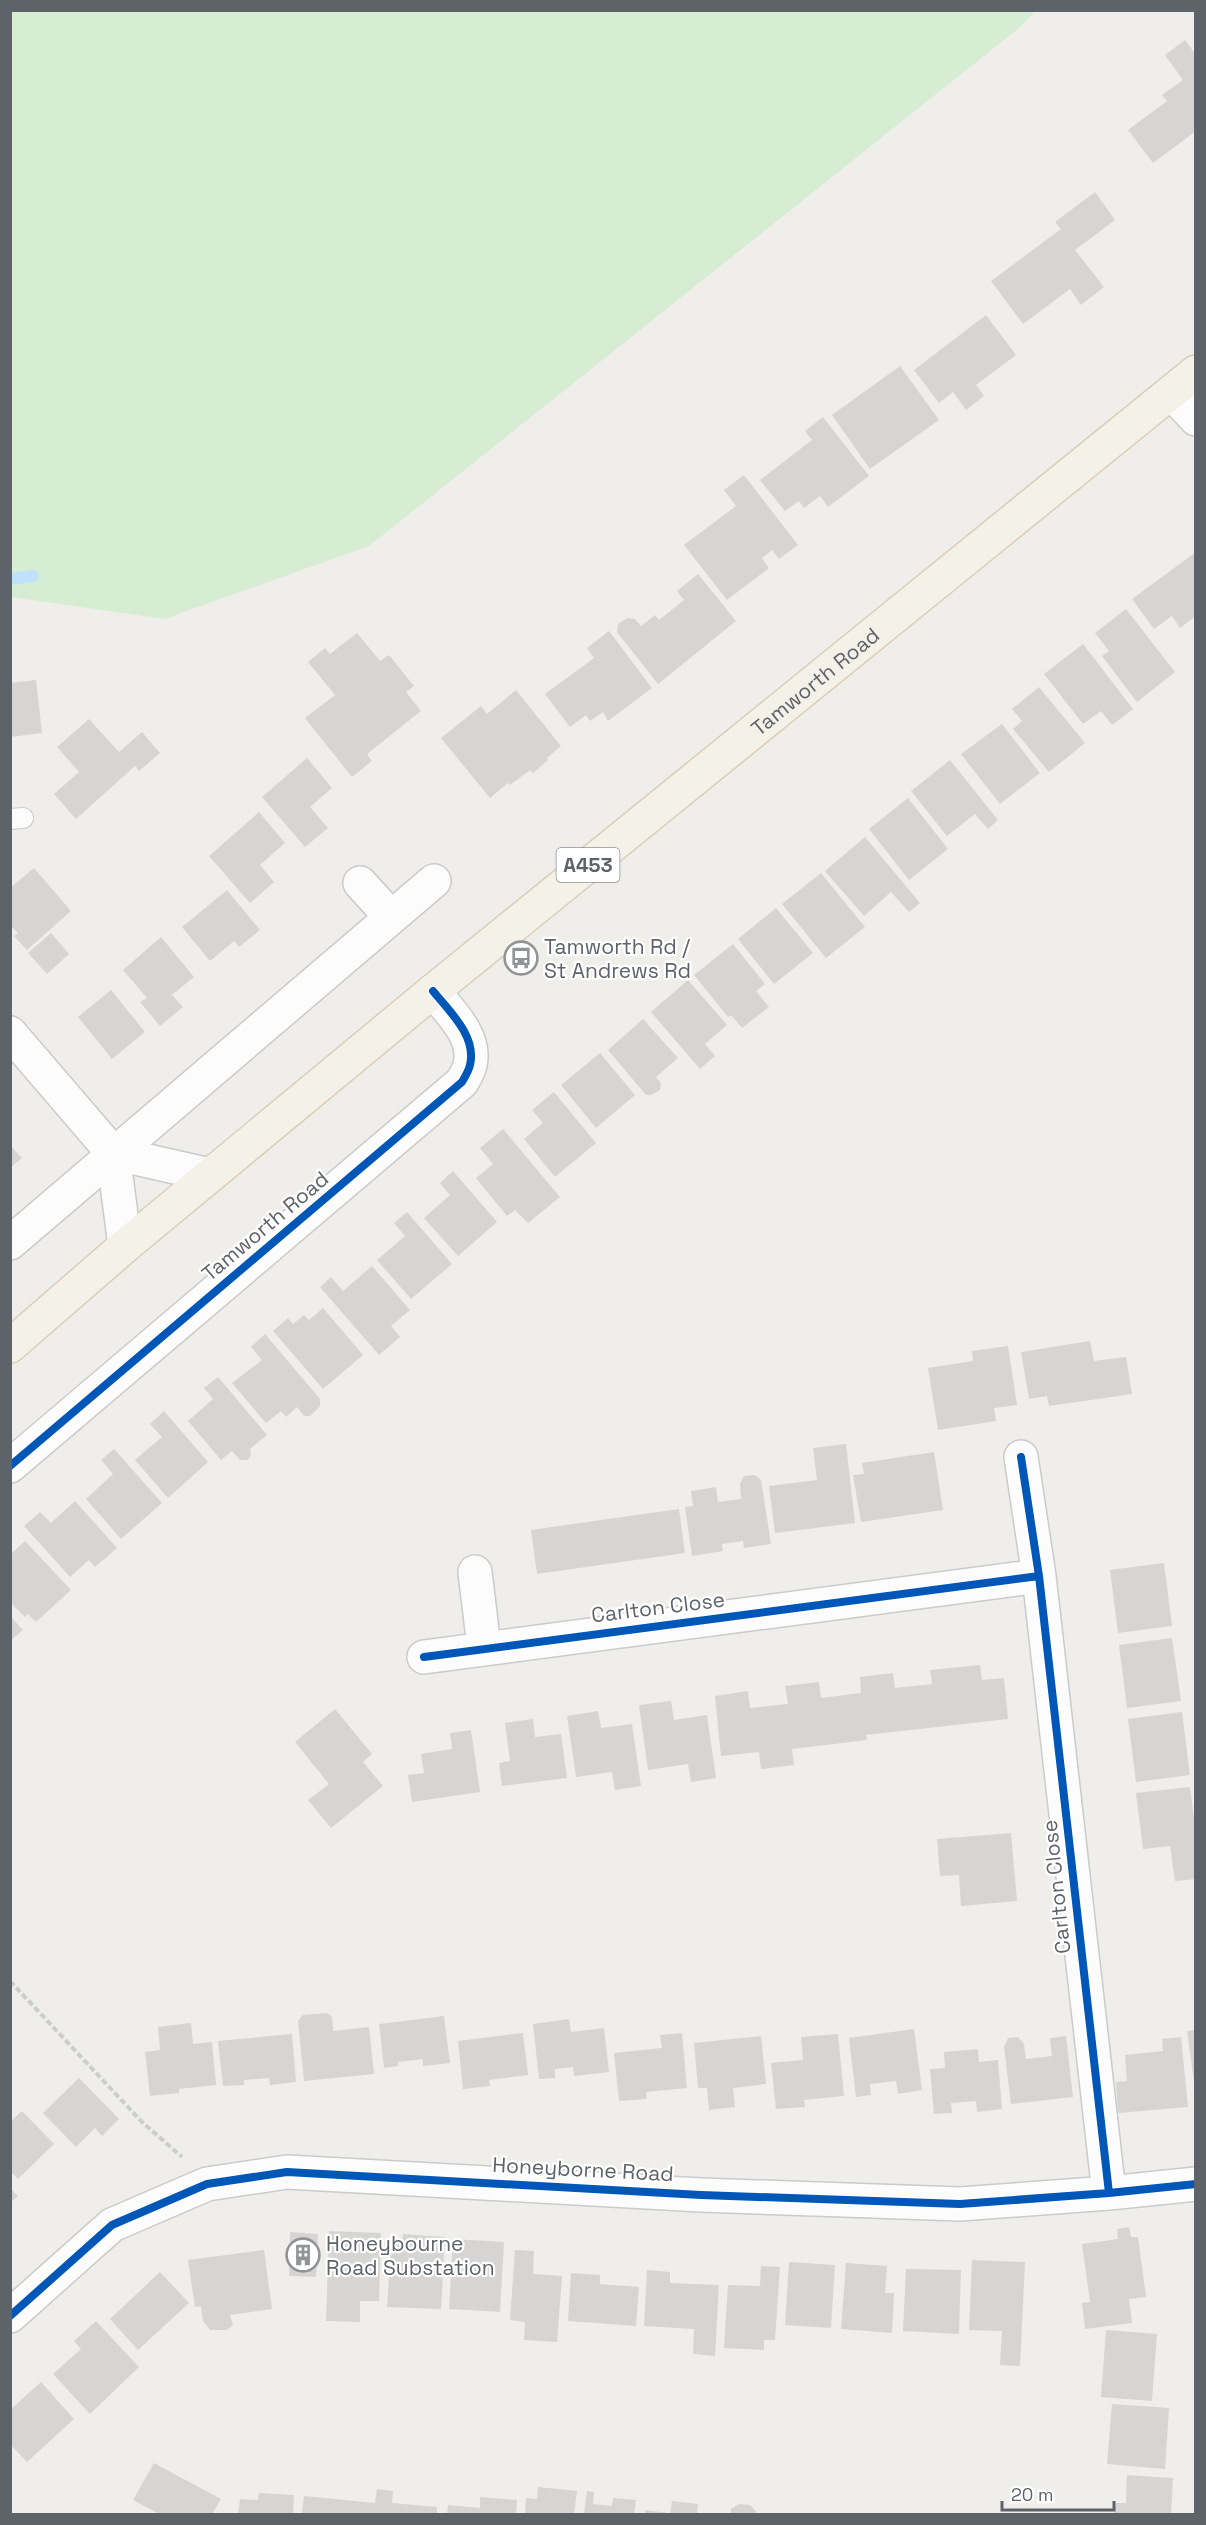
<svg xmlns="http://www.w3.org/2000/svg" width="1206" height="2525" font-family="'Space Grotesk',sans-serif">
<rect width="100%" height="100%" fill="#efeeea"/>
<path fill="#d6ecd3" d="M11 10H1035V11L1019 28 369 546 164 619 11 597Z"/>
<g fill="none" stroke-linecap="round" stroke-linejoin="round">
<path stroke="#bfe1f9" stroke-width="12" d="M10 579 33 576"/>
</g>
<path fill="#d6d5d3" d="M1185 40 1196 55V131L1153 163 1128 130 1167 101 1162 95 1183 80 1165 55Z
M1095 192 1115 220 1075 250 1104 287 1081 305 1070 289 1023 324 991 281 1061 229 1055 222Z
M986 315 1016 355 976 385 984 396 966 410 953 392 939 403 914 370Z
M900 366 939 420 870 469 832 415Z
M823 417 869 476 828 507 820 496 804 508 799 501 785 511 760 480 812 440 805 431Z
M744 475 798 545 779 559 772 550 762 558 769 568 727 600 684 545 736 506 724 490Z
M1196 552V616L1180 628 1172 616 1154 629 1132 599Z
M698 574 736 621 658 684 617 632 618 624 627 618 635 619 641 626 655 615 659 620 684 600 677 591Z
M1126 609 1175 672 1137 702 1102 656 1109 651 1095 633Z
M609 631 652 688 608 721 603 712 590 721 586 715 570 727 545 694 594 658 587 648Z
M357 633 380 661 389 655 414 686 406 692 421 711 367 754 372 761 352 777 305 718 335 695 308 662 325 648 330 654Z
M1083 644 1133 709 1112 725 1101 711 1083 724 1044 674Z
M36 680 42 733 10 737V683Z
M1039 687 1085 743 1049 772 1013 729 1022 721 1012 709Z
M516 690 561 746 547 758 548 760 533 773 530 770 510 785 508 783 490 798 441 738 481 706 487 714Z
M89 719 119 752 142 732 160 753 139 771 135 766 76 819 54 794 79 772 57 747Z
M1002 724 1040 773 1000 804 961 754Z
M307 758 332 788 310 807 328 828 305 847 262 797Z
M950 760 998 820 988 829 975 814 947 836 911 791Z
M908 798 948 849 909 880 869 829Z
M259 812 285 843 260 865 274 882 250 903 209 856Z
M865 837 920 903 909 912 891 892 864 916 825 871Z
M34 868 71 911 27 950 14 936 18 933 10 925V888Z
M821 873 865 927 826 958 782 904Z
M227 890 260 930 239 947 234 941 210 961 182 927Z
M776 908 813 953 774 984 738 939Z
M51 933 69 954 47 974 28 953Z
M161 937 194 977 172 995 183 1007 160 1026 140 1002 147 998 123 970Z
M733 944 765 984 756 991 769 1007 742 1028 731 1015 728 1017 694 975Z
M688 980 727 1025 705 1044 715 1056 700 1069 651 1012Z
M111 990 145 1032 112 1059 78 1017Z
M643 1019 678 1058 656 1077 661 1083 660 1090 651 1095H646L608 1050Z
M600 1053 635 1095 596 1128 561 1085Z
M554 1092 596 1143 555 1177 524 1139 543 1123 532 1110Z
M503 1129 560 1197 528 1223 515 1210 507 1216 476 1178 493 1164 480 1148Z
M10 1145 22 1158 10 1168Z
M453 1171 497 1222 458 1256 424 1218 450 1195 440 1183Z
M407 1212 452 1264 411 1299 377 1260 405 1236 394 1223Z
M372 1266 410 1310 391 1326 400 1337 379 1355 320 1287 331 1277 343 1291Z
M323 1308 363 1355 323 1389 273 1331 288 1318 293 1324 304 1315 309 1320Z
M265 1334 320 1399V1406L310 1416H304L297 1407 286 1417 281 1411 266 1423 232 1383 262 1360 251 1347Z
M1090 1341 1094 1361 1126 1357 1132 1394 1049 1406 1047 1396 1029 1399 1021 1352Z
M1008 1346 1017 1405 994 1408 996 1421 938 1430 928 1368 973 1361 972 1351Z
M218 1377 267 1435 250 1449 251 1456 247 1460H240L232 1451 221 1460 188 1421 213 1399 204 1388Z
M164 1411 208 1462 168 1498 135 1460 162 1437 150 1424Z
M846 1444 855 1523 775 1533 769 1486 817 1480 813 1448Z
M114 1449 162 1503 121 1539 86 1499 113 1474 101 1460Z
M934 1452 943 1510 861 1522 853 1475 864 1474 862 1463Z
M755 1475 761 1480 771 1544 744 1548 743 1541 722 1544 723 1551 692 1556 685 1507 693 1506 691 1491 716 1487 718 1502 741 1499 740 1484 744 1476Z
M75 1501 117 1548 95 1567 89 1560 70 1577 24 1526 40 1512 51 1523Z
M679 1509 685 1553 537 1574 531 1530Z
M25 1541 71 1590 36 1622 28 1614 25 1617 10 1602V1555Z
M1164 1563 1172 1626 1118 1633 1110 1570Z
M10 1616 23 1630 10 1641Z
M1172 1638 1181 1701 1127 1708 1119 1645Z
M980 1665 982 1680 1004 1678 1008 1719 866 1735 867 1740 792 1749 794 1765 761 1769 759 1752 721 1756 715 1696 748 1691 750 1708 788 1704 785 1686 819 1682 821 1698 861 1693 860 1677 893 1673 895 1688 932 1684 930 1670Z
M671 1701 674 1720 707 1715 716 1778 691 1782 688 1764 648 1770 639 1705Z
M335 1709 372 1754 363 1762 383 1786 331 1828 308 1800 329 1784 295 1742Z
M598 1711 601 1728 632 1724 641 1786 615 1790 612 1772 576 1777 567 1716Z
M1182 1712 1190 1775 1136 1782 1128 1719Z
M533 1719 535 1737 561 1734 567 1778 502 1786 499 1763 510 1761 505 1723Z
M471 1730 480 1792 412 1802 408 1775 424 1773 421 1754 452 1749 450 1733Z
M1190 1787 1196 1835V1879L1175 1881 1170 1846 1143 1849 1136 1793Z
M1011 1833 1017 1901 961 1906 959 1875 940 1876 937 1839Z
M327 2013 332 2017 333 2031 369 2027 374 2074 304 2081 298 2021 303 2015Z
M444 2016 450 2063 423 2066V2059L398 2062V2066L384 2068 379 2024Z
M569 2019 571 2032 604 2028 609 2072 574 2076 573 2067 555 2069V2078L539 2079 533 2024Z
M191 2023 193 2044 212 2042 216 2085 179 2089V2093L150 2096 145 2052 160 2050 158 2027Z
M914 2029 922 2090 898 2094 896 2081 870 2084 871 2095 856 2097 849 2038Z
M1196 2030V2082H1194L1187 2031Z
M523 2033 528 2075 489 2080 490 2086 463 2089 458 2041Z
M682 2033 687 2088 646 2092 647 2099 619 2101 614 2053 662 2048 660 2035Z
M292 2034 296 2082 270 2085 269 2078 244 2080V2085L223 2086 218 2041Z
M838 2034 844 2096 804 2100 805 2107 776 2109 771 2063 803 2060 801 2037Z
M761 2036 766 2084 733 2088 735 2107 709 2110 707 2088H698L694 2043Z
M1066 2036 1073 2097 1011 2104 1004 2047 1008 2038 1018 2037 1024 2044 1026 2059 1052 2056 1050 2038Z
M1181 2037 1188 2107 1118 2113 1116 2082 1127 2081 1125 2055 1163 2051 1162 2039Z
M978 2049 979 2062 998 2060 1002 2109 977 2112 976 2101 951 2103 952 2113 934 2114 930 2069 945 2068 944 2052Z
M79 2078 119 2119 102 2136 95 2128 76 2147 43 2113Z
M22 2111 54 2144 18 2179 10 2171V2122Z
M10 2188 18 2196 10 2203Z
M1129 2227 1131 2237H1138L1146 2297 1129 2299 1132 2323 1085 2329 1082 2303 1090 2302 1082 2244 1118 2239 1117 2229Z
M329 2231 381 2233 379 2301H360V2322L326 2321Z
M290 2232 318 2234 316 2277 289 2276Z
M403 2234 445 2237 441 2309 387 2307 391 2243H402Z
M453 2239 504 2242 500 2312 449 2309Z
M264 2250 272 2309 230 2315 233 2325 227 2330H210L203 2321 201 2306 195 2307 188 2260Z
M515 2250 534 2251 533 2274 562 2276 557 2342 524 2340 525 2322 510 2320Z
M972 2260 1025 2262 1020 2366 1000 2365 1002 2331 969 2330Z
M789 2262 835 2265 831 2328 785 2325Z
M846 2263 887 2266 885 2293H894L892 2333 841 2329Z
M761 2266 780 2267 775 2340H764V2350L724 2348 728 2285 760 2286Z
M906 2269 961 2270 959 2334 903 2331Z
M647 2270 670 2272V2283L719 2285 715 2356 693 2354 694 2329 644 2326Z
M160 2272 189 2303 138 2350 110 2319Z
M571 2273 600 2275V2284L639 2287 636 2326 568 2321Z
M96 2321 139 2367 90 2414 53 2374 81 2349 74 2341Z
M1106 2330 1157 2334 1152 2401 1101 2397Z
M41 2382 74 2419 27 2462 10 2444V2410Z
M1112 2404 1169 2408 1165 2469 1107 2464Z
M154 2463 221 2499 212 2514H159L133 2500Z
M1127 2475 1173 2478 1171 2514H1114L1115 2503H1126Z
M538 2487 577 2491 574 2514H525L526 2498 537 2499Z
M377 2489 393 2491 392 2503 437 2507V2514H302L304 2496 375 2503Z
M587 2491 594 2492 593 2504 612 2506 613 2498 636 2500 634 2514H584Z
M259 2493 294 2495 293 2514H238L240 2499 258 2500Z
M480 2497 517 2500 516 2514H447L448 2505 480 2508Z
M672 2501 698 2504 697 2514H670Z
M739 2504 750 2505 756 2511V2514H731V2509Z
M645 2510 668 2513V2514H645Z"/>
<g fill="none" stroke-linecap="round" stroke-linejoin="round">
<defs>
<path id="lane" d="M10 819 23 818"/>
<path id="street" d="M1172 393 1196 419
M360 883 391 917
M10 1033 113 1153 125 1246
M113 1153 210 1175
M10 1243 434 881
M1021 1457 1039 1576 1109 2193
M10 1466 462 1082C465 1077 469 1070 470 1065 477 1036 449 1011 433 991
M475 1572 484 1647
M424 1657 1039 1576
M10 2316 112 2225 207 2184 287 2172 701 2195 960 2204 1109 2193 1196 2184"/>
<g id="primary">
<path id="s1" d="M10 1346 125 1246 433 991 1196 372"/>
</g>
</defs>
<use href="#lane" stroke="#cbcbcb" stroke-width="22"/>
<use href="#street" stroke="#cbcbcb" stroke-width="36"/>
<use href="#primary" stroke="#d9cfb6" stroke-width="36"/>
<path stroke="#c9d0cb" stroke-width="4" stroke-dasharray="6 3" stroke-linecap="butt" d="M10 1981 142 2122 182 2157"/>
<use href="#lane" stroke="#fdfcfc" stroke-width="20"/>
<use href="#street" stroke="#fdfcfc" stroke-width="33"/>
<use href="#primary" stroke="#f4f1e9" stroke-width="33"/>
<defs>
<path id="cycleway" d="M1021 1457 1039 1576 1109 2193
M10 1466 462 1082C465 1077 469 1070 470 1065 477 1036 449 1011 433 991
M424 1657 1039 1576
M10 2316 112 2225 207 2184 287 2172 701 2195 960 2204 1109 2193 1196 2184"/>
</defs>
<use href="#cycleway" stroke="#fff" stroke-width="11"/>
<use href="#cycleway" stroke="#0057b8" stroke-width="8"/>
</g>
<defs>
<symbol id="bus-ring" viewBox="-11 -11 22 22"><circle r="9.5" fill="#fff" stroke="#919496" stroke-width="1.5"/><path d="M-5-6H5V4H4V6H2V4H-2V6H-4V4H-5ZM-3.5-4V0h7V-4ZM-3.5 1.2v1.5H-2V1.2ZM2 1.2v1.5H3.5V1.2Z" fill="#919496"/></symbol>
<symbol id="building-ring" viewBox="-11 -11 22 22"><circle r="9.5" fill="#fff" stroke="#919496" stroke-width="1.5"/><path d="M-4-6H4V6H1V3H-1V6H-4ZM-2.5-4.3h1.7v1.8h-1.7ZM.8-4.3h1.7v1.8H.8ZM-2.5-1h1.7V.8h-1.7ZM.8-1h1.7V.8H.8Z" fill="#919496"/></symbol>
</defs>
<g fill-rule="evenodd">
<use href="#bus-ring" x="502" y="939" width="38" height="38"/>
<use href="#building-ring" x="284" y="2236" width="38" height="38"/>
</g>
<g text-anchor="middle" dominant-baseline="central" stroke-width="4.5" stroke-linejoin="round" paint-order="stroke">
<rect fill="#fff" stroke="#8e9296" stroke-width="1.5" x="556.5" y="848" width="63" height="34" rx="4.5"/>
<g font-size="20" font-weight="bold" fill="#5e6369">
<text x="588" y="865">A453</text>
</g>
<g font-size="21" fill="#5e6369" stroke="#fff">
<text stroke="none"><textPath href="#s1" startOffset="1044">Tamworth Road</textPath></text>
<text transform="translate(265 1226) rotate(-40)">Tamworth Road</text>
<text transform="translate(658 1607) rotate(-7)">Carlton Close</text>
<text transform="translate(1056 1887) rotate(-96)">Carlton Close</text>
<text transform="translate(583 2169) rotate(3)">Honeyborne Road</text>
</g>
<g font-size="21" fill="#5e6369" stroke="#fff" text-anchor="start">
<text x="544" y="946">Tamworth Rd /<tspan x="544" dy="24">St Andrews Rd</tspan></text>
<text x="326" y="2243">Honeybourne<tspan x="326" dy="24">Road Substation</tspan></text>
</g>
</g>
<rect width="1206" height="2525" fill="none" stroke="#5e6369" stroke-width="24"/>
<path d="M1002 2501v9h112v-9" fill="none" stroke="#5e6369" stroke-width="3"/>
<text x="1011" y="2501" font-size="18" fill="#5e6369" stroke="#ffffff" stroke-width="4.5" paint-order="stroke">20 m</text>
</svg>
